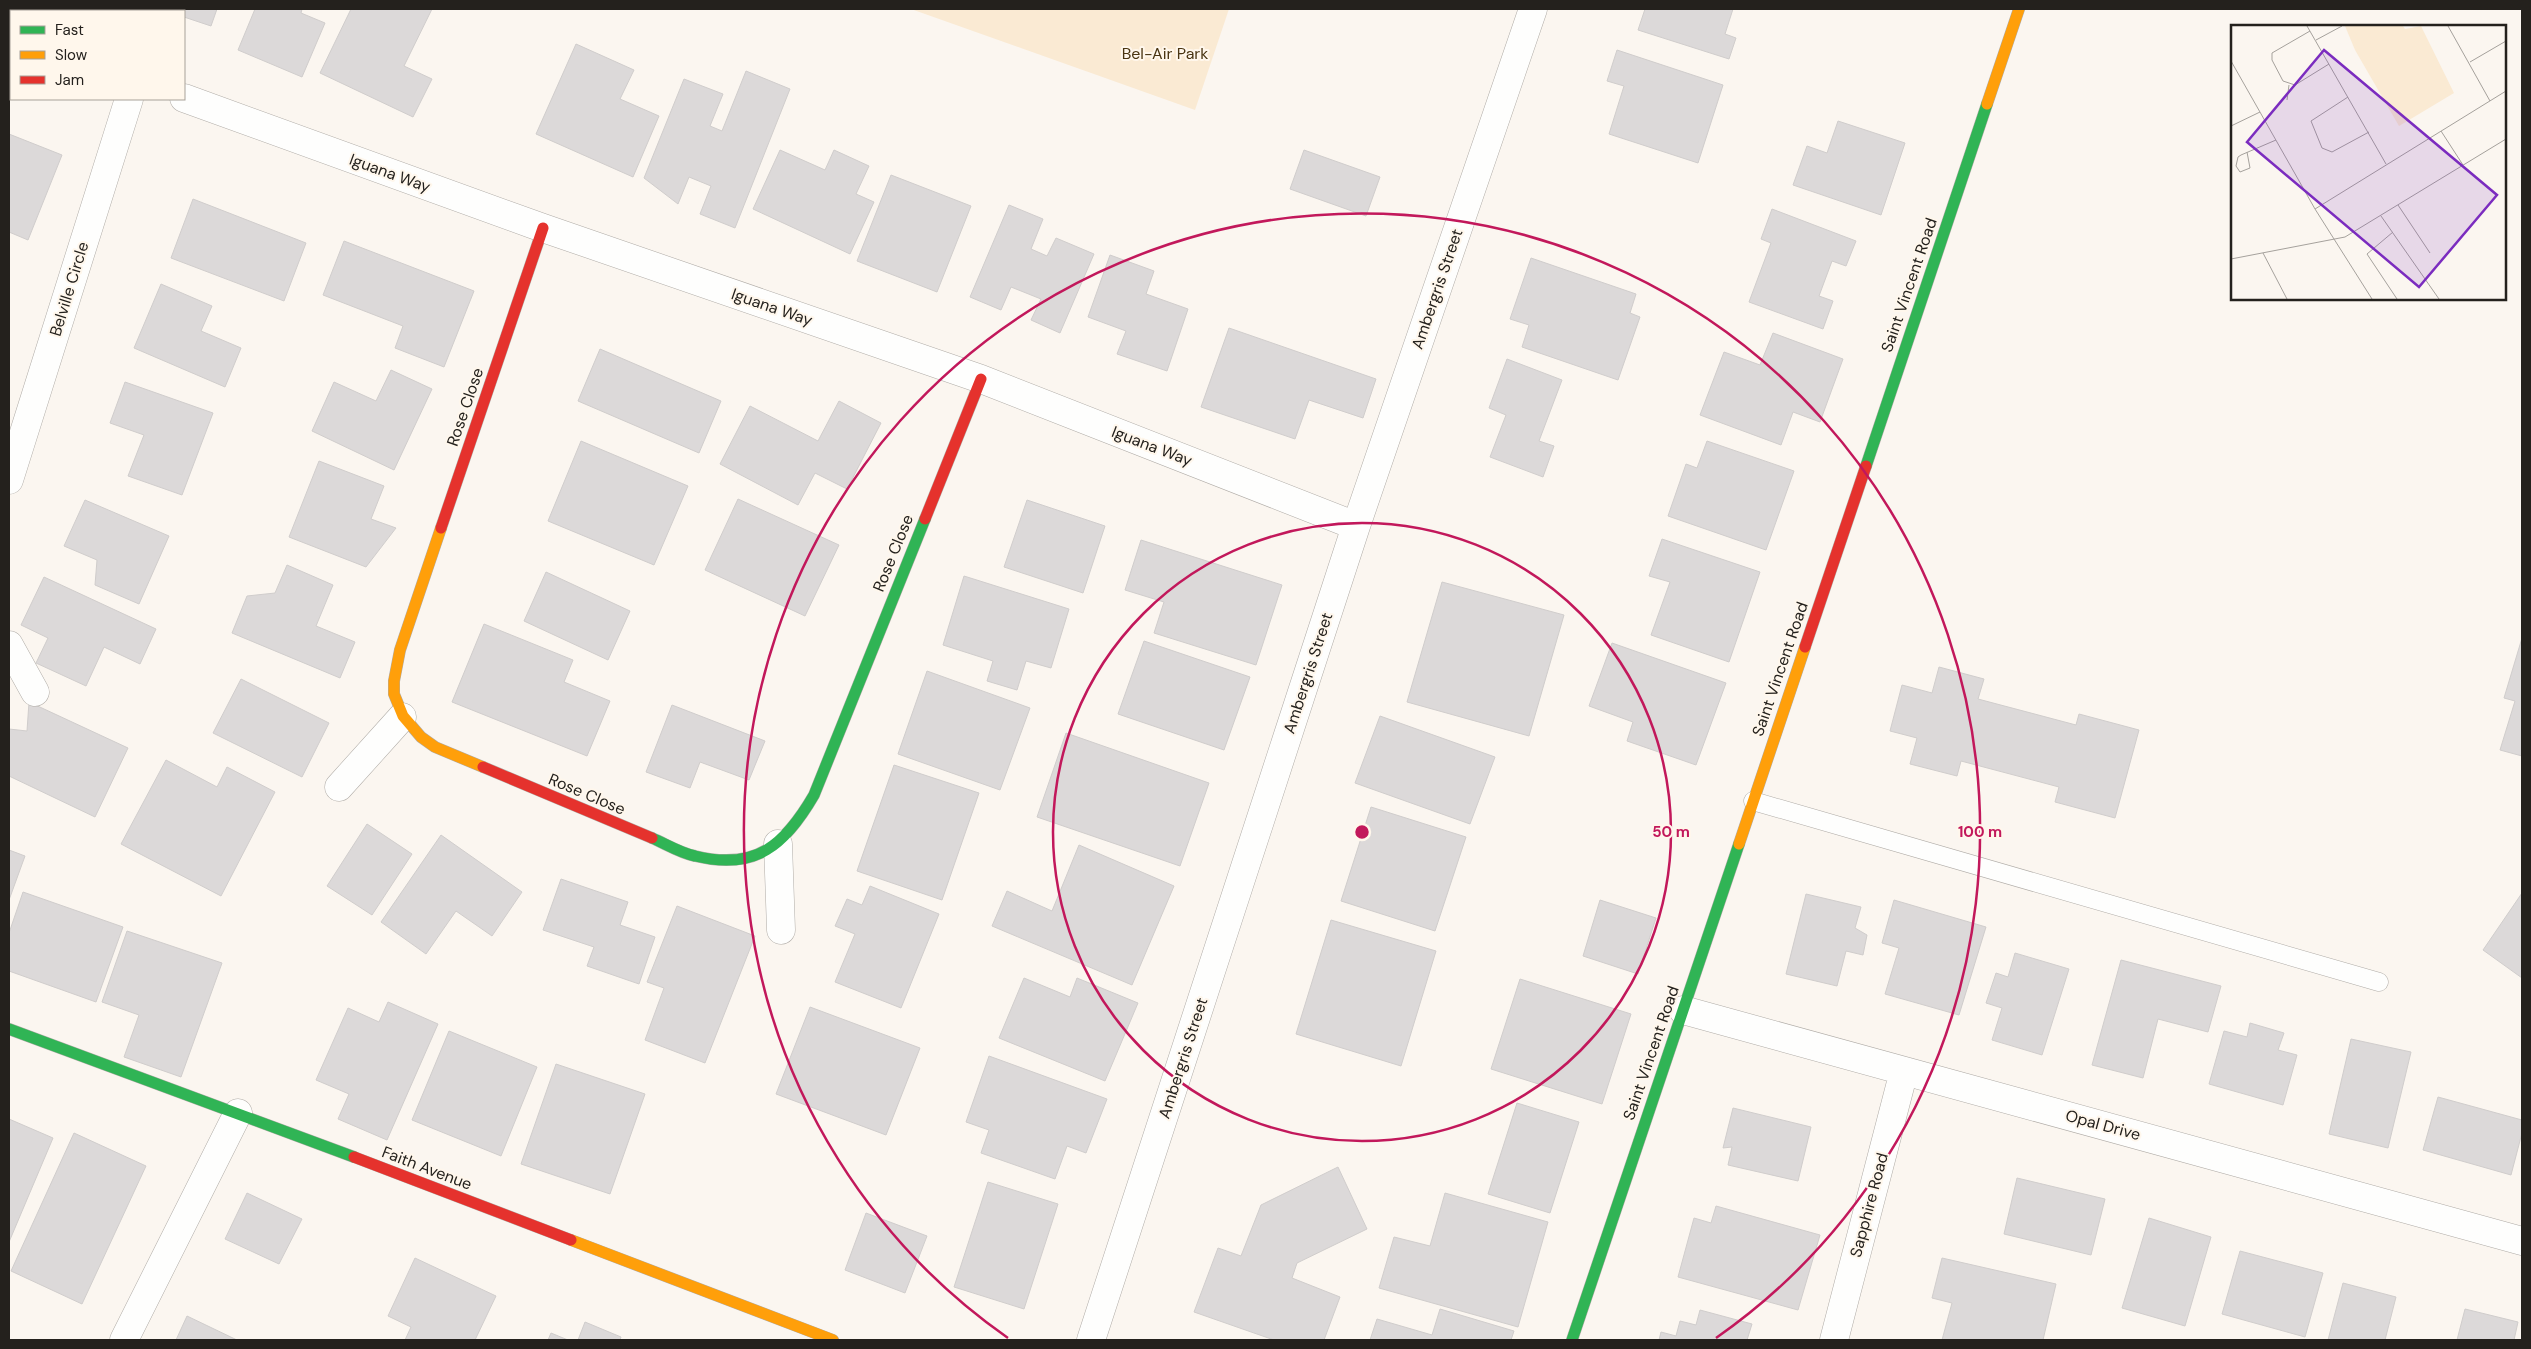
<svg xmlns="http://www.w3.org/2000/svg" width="2531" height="1349" font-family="'DM Sans',sans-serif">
<rect width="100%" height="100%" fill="#fbf6f0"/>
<path fill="#faead3" d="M911 9H1229L1195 110Z"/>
<path fill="#dcd9d9" stroke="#d0cdcc" d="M160 9H217L211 26 184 17V11Z
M255 9H302L301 13 325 23 302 77 238 50Z
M351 9H432L404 66 432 79 413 117 320 73Z
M1645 9H1733L1725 34 1736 38 1729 59 1638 30Z
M576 44 634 70 620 99 659 116 633 177 536 134Z
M1617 50 1723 85 1698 163 1609 134 1624 86 1607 81Z
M746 71 790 89 735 228 700 214 711 186 689 177 678 204 644 178 684 79 723 94 710 126 722 131Z
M1838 121 1905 143 1881 215 1793 185 1807 146 1827 153Z
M9 134 62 155 28 240 9 232Z
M780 150 825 170 834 150 869 166 856 194 874 202 850 254 753 209Z
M1304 150 1380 177 1366 216 1290 189Z
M891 175 971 206 937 292 857 261Z
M193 199 306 243 284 301 171 258Z
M1009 205 1043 219 1031 249 1047 256 1056 238 1094 254 1060 333 1031 320 1041 299 1011 287 1001 310 970 297Z
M1772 209 1856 241 1846 266 1832 261 1819 296 1833 301 1823 329 1749 302 1771 243 1761 239Z
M344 241 474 291 444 367 395 348 403 326 323 295Z
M1110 255 1154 271 1146 294 1188 309 1167 371 1117 354 1126 331 1088 317Z
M1531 258 1636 294 1630 313 1640 317 1618 380 1522 347 1529 325 1510 319Z
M161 284 212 306 201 331 241 348 225 387 134 348Z
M1229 328 1376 379 1363 418 1309 400 1295 439 1201 407Z
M1773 333 1843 359 1820 422 1793 412 1781 445 1700 415 1724 352 1760 365Z
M600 349 721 401 699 453 578 401Z
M1507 359 1562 380 1539 441 1554 446 1543 477 1490 457 1506 415 1489 408Z
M391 370 432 389 394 470 312 431 334 382 376 401Z
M125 382 213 413 182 495 128 476 144 435 110 423Z
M839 401 881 423 847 489 815 473 798 505 720 464 750 406 818 441Z
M581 441 688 486 654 565 548 521Z
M1707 441 1794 471 1766 550 1668 516 1686 464 1697 468Z
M319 461 384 486 371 519 396 528 366 567 289 537Z
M738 499 839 545 805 616 705 570Z
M85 500 169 536 139 604 95 585 97 560 64 546Z
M1027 500 1105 526 1083 593 1004 567Z
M1662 539 1760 572 1729 662 1651 635 1670 582 1649 576Z
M1141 540 1282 585 1256 665 1154 633 1164 602 1125 590Z
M287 565 333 585 316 626 355 642 340 678 232 633 247 596 275 593Z
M546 572 630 611 608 660 524 621Z
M964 576 1069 609 1051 668 1026 661 1017 690 987 681 993 661 943 645Z
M44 577 156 629 140 664 104 647 86 686 36 663 48 638 21 625Z
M1442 582 1564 615 1529 736 1407 702Z
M484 624 573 660 564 682 610 701 587 756 452 702Z
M2522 638V756L2500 750 2515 701 2504 698Z
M1144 641 1250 677 1224 750 1118 714Z
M1612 643 1726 683 1696 765 1627 741 1633 722 1589 706Z
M1939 667 1984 679 1978 699 2076 725 2079 714 2139 730 2115 818 2055 802 2059 787 1961 761 1957 776 1910 764 1917 738 1890 731 1902 685 1932 693Z
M927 671 1030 708 1000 790 898 754Z
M241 679 329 723 302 777 213 733Z
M29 702 128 748 95 817 9 776V729L27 731Z
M672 705 765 741 749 780 700 762 690 788 646 772Z
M1380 716 1495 757 1470 824 1355 783Z
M1066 733 1209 783 1180 866 1037 817Z
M166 760 217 787 227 767 275 792 221 896 121 844Z
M894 765 979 793 942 900 857 871Z
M1371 807 1466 837 1435 931 1341 901Z
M367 824 412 854 372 915 327 886Z
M441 835 522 892 492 936 456 911 426 954 381 922Z
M1079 845 1174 886 1132 985 992 926 1007 891 1052 911Z
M9 850 25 856 9 900Z
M561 879 628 902 620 925 655 937 639 984 587 966 594 947 543 930Z
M870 886 939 914 901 1008 835 982 855 934 835 926 847 899 862 905Z
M23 892 123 927 96 1002 9 971V933Z
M2522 893V978L2483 950Z
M1806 894 1861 907 1855 928 1867 935 1863 955 1846 951 1837 986 1786 974Z
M1600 900 1656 918 1638 974 1583 956Z
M1894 900 1986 927 1959 1015 1885 994 1899 948 1882 943Z
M677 906 755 936 705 1063 645 1040 664 988 647 982Z
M1331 920 1436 951 1401 1066 1296 1034Z
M127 931 222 963 181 1077 124 1057 139 1015 102 1002Z
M2015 953 2069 969 2042 1055 1992 1040 2002 1008 1986 1003 1996 973 2008 977Z
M2121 960 2221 986 2208 1032 2158 1019 2143 1078 2092 1065Z
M1024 978 1070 997 1077 978 1138 1003 1105 1081 999 1038Z
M1520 979 1631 1014 1602 1104 1491 1069Z
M388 1002 438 1024 387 1140 338 1119 349 1094 316 1080 348 1008 379 1022Z
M810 1007 920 1048 886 1135 776 1094Z
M2250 1023 2284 1033 2278 1050 2297 1055 2283 1105 2209 1084 2224 1031 2247 1037Z
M449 1031 537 1067 501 1156 412 1120Z
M2351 1039 2411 1052 2388 1148 2329 1134Z
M989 1056 1107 1099 1086 1153 1067 1146 1055 1179 981 1153 989 1130 966 1122Z
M556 1064 645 1094 610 1194 521 1164Z
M2438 1097 2522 1120V1133L2511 1175 2423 1150Z
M1517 1103 1579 1122 1550 1213 1488 1194Z
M1733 1108 1811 1127 1798 1181 1728 1165 1732 1147 1723 1148Z
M9 1119 53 1138 9 1242Z
M74 1133 146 1166 82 1304 11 1271Z
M1338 1167 1367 1229 1297 1263 1292 1278 1340 1297 1324 1340H1274L1194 1312 1218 1248 1241 1256 1261 1205Z
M2017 1178 2105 1199 2091 1255 2004 1234Z
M988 1182 1058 1204 1024 1309 954 1287Z
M247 1193 302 1219 279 1264 225 1239Z
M1445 1193 1548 1222 1518 1327 1379 1288 1394 1237 1430 1246Z
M1716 1206 1820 1235 1798 1310 1678 1277 1694 1218 1711 1223Z
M866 1213 927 1236 905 1293 845 1270Z
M2149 1218 2211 1237 2185 1326 2122 1308Z
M2240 1251 2323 1273 2305 1337 2222 1314Z
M415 1258 496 1296 475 1340H405L411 1327 388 1316Z
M1942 1258 2056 1284 2043 1340H1942L1952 1303 1932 1298Z
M2343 1283 2396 1297 2385 1340H2328Z
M1440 1309 1514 1331 1511 1340H1370L1377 1319 1432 1335Z
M2465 1309 2518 1322 2514 1340H2457Z
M1700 1310 1752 1324 1747 1340H1659L1661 1332 1676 1336 1680 1321 1696 1325Z
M187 1316 237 1340H176Z
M585 1322 621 1337 620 1340H578Z
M551 1333 568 1340H548Z"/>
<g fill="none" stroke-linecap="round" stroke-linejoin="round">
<defs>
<path id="lane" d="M1753 801 2379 982"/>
<path id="street" d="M9 32 11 33
M184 98 543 228 981 379 1356 526
M9 480 129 99
M9 645 35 692
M339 787 402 717
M778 844 781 930
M1683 1010 2522 1241
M124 1340 238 1113
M1091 1340 1356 526 1533 9
M1834 1340 1904 1071"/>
<path id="fast" d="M1866 466 1987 104
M652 838C666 844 680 853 695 856 756 871 785 845 814 795L925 519
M9 1029 354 1157
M1572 1340 1739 844"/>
<path id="slow" d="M1987 104 2019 9
M441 528 400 650 394 681V694L403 716 421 737 435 747 483 767
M1739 844 1805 647
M571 1240 833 1340"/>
<path id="jam" d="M925 519 981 379
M441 528 543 228
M1805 647 1866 466
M483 767 652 838
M354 1157 571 1240"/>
</defs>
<use href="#lane" stroke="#b0aca7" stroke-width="19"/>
<use href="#street" stroke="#b0aca7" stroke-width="29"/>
<use href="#fast" stroke="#b0aca7" stroke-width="12"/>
<use href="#slow" stroke="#b0aca7" stroke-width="12"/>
<use href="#jam" stroke="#b0aca7" stroke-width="12"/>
<use href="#lane" stroke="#fefefd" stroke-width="18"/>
<use href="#street" stroke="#fefefd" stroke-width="28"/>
<use href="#fast" stroke="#30b455" stroke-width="11"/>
<use href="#slow" stroke="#ff9f0a" stroke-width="11"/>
<use href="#jam" stroke="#e5322d" stroke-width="11"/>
</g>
<g fill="none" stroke="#c2185b" stroke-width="2.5">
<circle cx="1362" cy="832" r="309"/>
<path d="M1008 1338A618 618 0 1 1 1716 1338"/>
</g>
<g text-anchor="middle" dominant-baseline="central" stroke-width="4" stroke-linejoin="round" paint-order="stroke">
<g font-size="16" fill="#4a3512" stroke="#fff7ec">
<text x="1165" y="53">Bel-Air Park</text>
</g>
<g font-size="16" fill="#24211d" stroke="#fff7ec">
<text transform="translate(390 173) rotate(20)">Iguana Way</text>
<text transform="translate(1909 285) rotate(-71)">Saint Vincent Road</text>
<text transform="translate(69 289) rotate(-73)">Belville Circle</text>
<text transform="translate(1437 289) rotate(-71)">Ambergris Street</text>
<text transform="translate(772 307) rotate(19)">Iguana Way</text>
<text transform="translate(465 407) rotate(-71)">Rose Close</text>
<text transform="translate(1152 446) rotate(21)">Iguana Way</text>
<text transform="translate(893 553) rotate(-68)">Rose Close</text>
<text transform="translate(1780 669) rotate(-71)">Saint Vincent Road</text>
<text transform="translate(1308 673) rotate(-72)">Ambergris Street</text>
<text transform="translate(587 794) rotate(23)">Rose Close</text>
<text transform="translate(1651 1053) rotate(-71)">Saint Vincent Road</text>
<text transform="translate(1183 1058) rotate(-72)">Ambergris Street</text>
<text transform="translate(2103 1125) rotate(15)">Opal Drive</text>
<text transform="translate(427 1168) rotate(21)">Faith Avenue</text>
<text transform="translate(1869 1205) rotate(-75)">Sapphire Road</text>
</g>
</g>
<g transform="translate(2231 25)">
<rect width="275" height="275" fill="#fbf6f0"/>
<path d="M114 1H172L174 4 190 1 223 68 168 101 124 25Z" fill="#faead3"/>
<path fill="none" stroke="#a5a19c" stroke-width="1" d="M76 1 155 139M217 1 259 76M79 6 41 28V35L52 56 64 60 98 39M85 15 111 1M0 36 84 184 141 274M239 37 275 16M117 72 80 96 91 123 101 127 138 107M56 75 58 60M0 101 29 87M210 106 232 140M16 127 19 143 9 147 5 141 7 132 10 130 45 115M167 180 199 228M84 184 275 66M150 191 208 274M162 207 136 229 166 274M32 228 56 274M0 234 114 212 275 114"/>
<path fill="#7b2cbf" fill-opacity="0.15" stroke="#7b2cbf" stroke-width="2.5" d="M93 25 266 170 188 262 16 117Z"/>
<rect width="275" height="275" fill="none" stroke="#24211d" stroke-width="2.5"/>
</g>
<circle cx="1362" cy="832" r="8" fill="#c2185b" stroke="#fff7ec" stroke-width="2.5"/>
<g font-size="15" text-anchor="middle" font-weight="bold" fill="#c2185b" stroke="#fff7ec" stroke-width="4" stroke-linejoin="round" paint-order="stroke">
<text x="1671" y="837">50 m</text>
<text x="1980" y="837">100 m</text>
</g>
<rect width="2531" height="1349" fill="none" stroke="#24211d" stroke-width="20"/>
<rect x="10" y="10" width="175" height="90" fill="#fff7ec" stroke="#a7a199"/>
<rect x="20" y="26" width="25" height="8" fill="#30b455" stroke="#a7a199"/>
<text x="55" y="35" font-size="15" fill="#24211d">Fast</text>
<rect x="20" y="51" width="25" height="8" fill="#ff9f0a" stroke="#a7a199"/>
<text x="55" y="60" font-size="15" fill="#24211d">Slow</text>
<rect x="20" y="76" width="25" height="8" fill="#e5322d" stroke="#a7a199"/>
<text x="55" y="85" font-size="15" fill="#24211d">Jam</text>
</svg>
